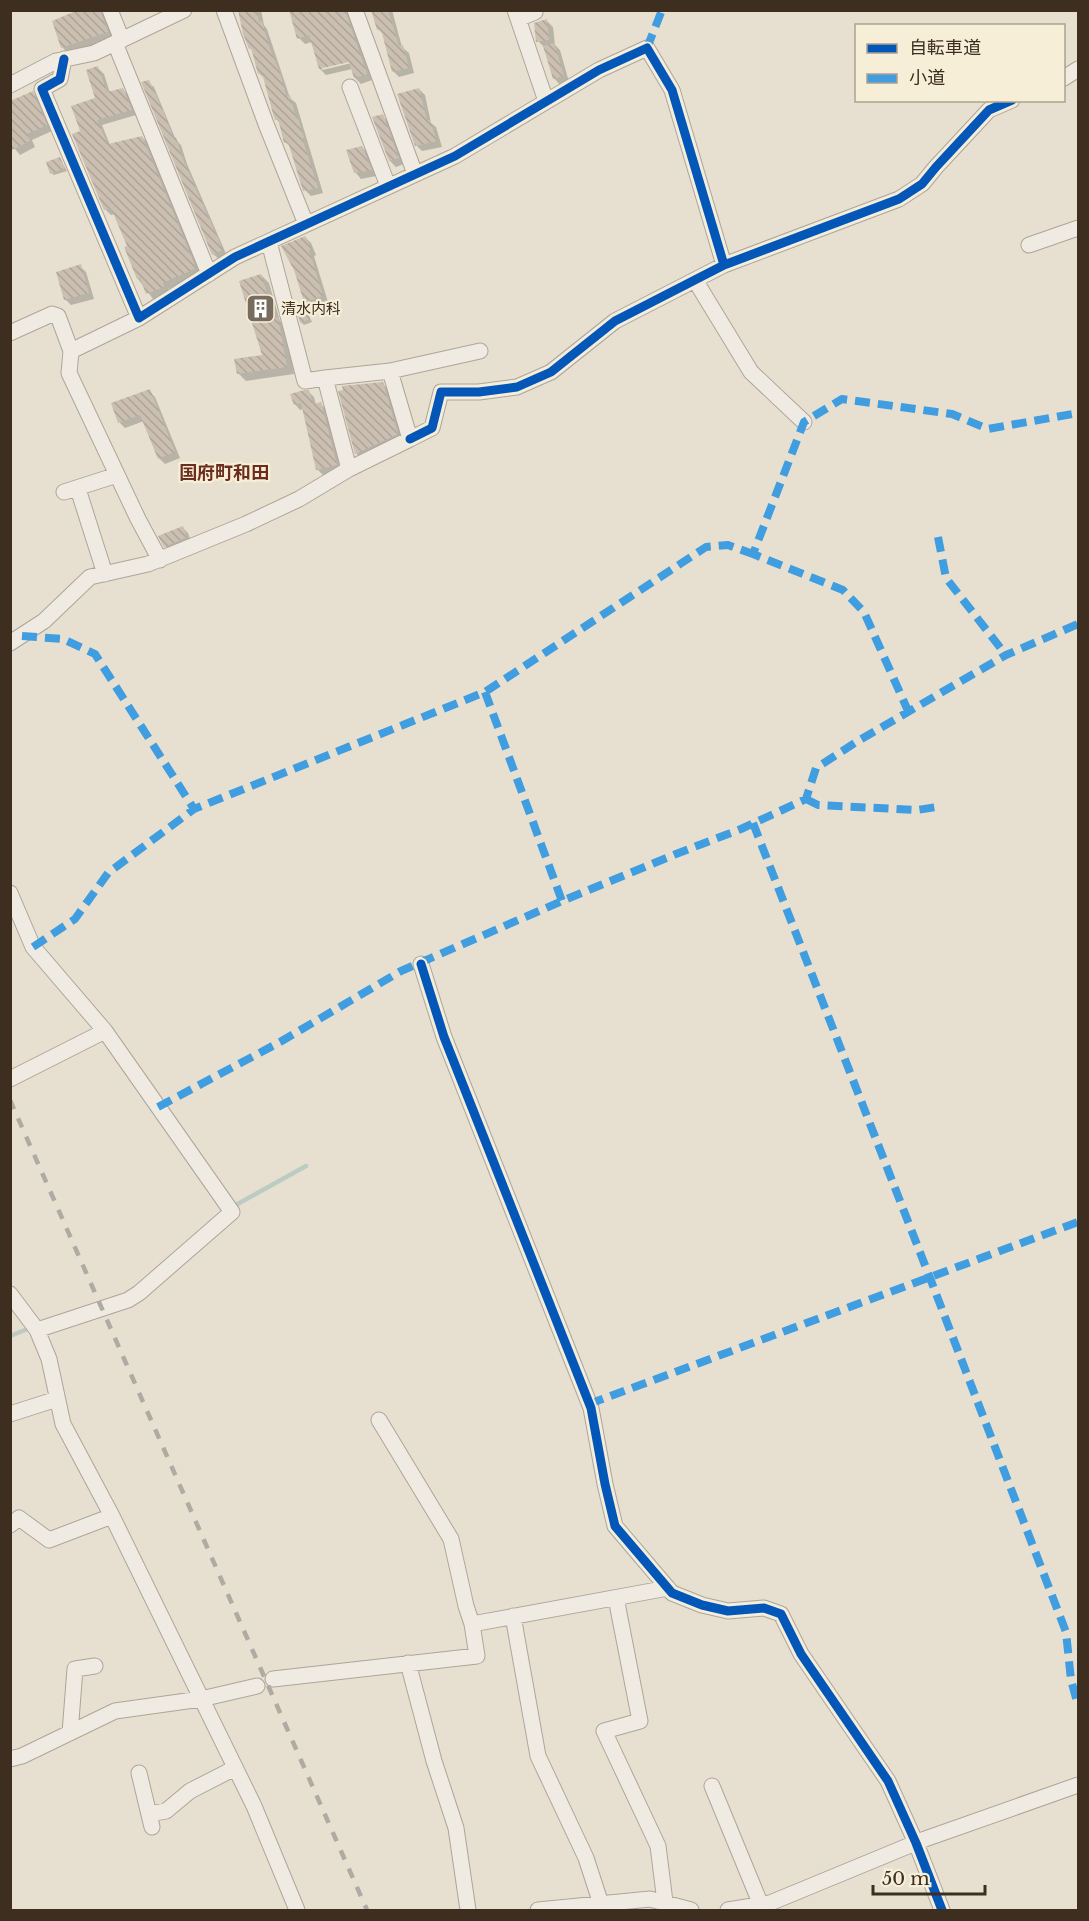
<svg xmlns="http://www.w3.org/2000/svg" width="1089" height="1921" font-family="'Libre Baskerville','Noto Sans JP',serif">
<defs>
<pattern id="building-back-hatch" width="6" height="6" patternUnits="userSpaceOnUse" patternTransform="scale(1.5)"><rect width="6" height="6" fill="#cbbfb2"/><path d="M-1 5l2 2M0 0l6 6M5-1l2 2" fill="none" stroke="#afa499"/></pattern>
</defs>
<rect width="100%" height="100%" fill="#e7e0d1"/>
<path fill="#0003" fill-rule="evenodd" d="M76 10H104L113 38 69 54 63 48 54 22 77 13Z
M239 10H261L264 25 267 29 290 98 296 103 323 193 311 196 305 190 292 148 285 142 281 124 276 119 265 79 259 73 254 52 250 48Z
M291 10H349L372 80 361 84 355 78 352 69 326 75 320 69 312 42 305 44 299 38ZM356 59V62L322 70V67Z
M373 10H392L402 47 409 53 414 73 399 77 393 71 384 35 378 29Z
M547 21 553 27 555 45 560 50 569 82 560 85 554 78 544 47 538 41Z
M98 68 104 74 110 93 122 89 128 95 136 115 102 125 110 145 142 137 148 143 201 274 168 289 169 293 153 299 138 279 129 247 115 214 111 215 105 209 82 131 97 99Z
M148 82 154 87 176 140 181 145 187 164 227 256 219 259 213 254Z
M419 89 425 95 431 123 436 127 442 147 422 151 416 145Z
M32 92 38 98 52 131 32 140 35 147 20 155 10 143Z
M382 115 388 122 404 164 396 167 390 161 374 118Z
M362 147 368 153 376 176 361 179 355 172Z
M60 159 67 171 54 175 51 173Z
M305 237 311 243 316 255 314 256 328 302 311 307 305 301 295 270Z
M80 266 86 272 94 299 71 305 65 299Z
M261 275 269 283 280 321 286 326 294 374 246 381 238 373 264 356Z
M305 308 312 322 304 325 301 322Z
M382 383 388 389 403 440 362 459 356 453Z
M149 391 155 397 180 458 165 464 159 458 144 421 125 428 119 422Z
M309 392 314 397 316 405 321 404 326 410 342 470 323 475 317 469 303 409 300 410 295 404Z
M182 527 188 533 192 544 171 552 165 546Z"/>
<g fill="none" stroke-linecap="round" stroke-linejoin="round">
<path stroke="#bcccc2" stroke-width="4.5" d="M234 1206 306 1166
M10 1336 30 1328"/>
</g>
<path fill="url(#building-back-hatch)" d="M78 10H100L108 32 61 48 52 21Z
M238 10H257L259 22 262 21 270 49 280 72 286 96 290 95 296 119 298 118 304 138H302L318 188 303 191 288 142 284 143 278 119 275 120 273 114 262 73 258 74 251 48 249 49 243 34Z
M289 10H345L367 74 354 78 349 62 319 69 309 35 297 39Z
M371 10H388L399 46 403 45 409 68 392 72 381 29 377 30Z
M547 19 549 40 536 42 534 23Z
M554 43 564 76 553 79 543 46Z
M98 66 107 92 123 88 132 110 97 120 108 144 142 136 196 268 163 283 164 287 146 294 140 278 137 279 124 247 127 246 111 208 104 210 72 134 80 131 71 106 95 98 86 70Z
M149 80 163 110 173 138 176 137 182 157 223 250 212 255 141 82Z
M419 88 427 120H430L437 141 415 146 397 94Z
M33 91 47 125 27 134 30 141 10 151V101Z
M383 114 399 158 389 161 372 117Z
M362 146 372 170 354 173 346 150Z
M60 157 65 168 50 174 46 162Z
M305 236 312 249 309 250 323 296 304 302 294 270 281 246Z
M81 264 89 293 64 300 56 272Z
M261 274 275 318 278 317 287 367 237 374 234 359 262 355 239 281Z
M306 306 310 319 300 323 297 310Z
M383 382 398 434 355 454 338 391 343 390 342 386Z
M150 389 175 452 158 459 140 415 118 423 111 403Z
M304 390H309L313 404 321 402 337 465 316 470 301 403 294 405 290 394Z
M183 526 187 537 164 547 158 536Z"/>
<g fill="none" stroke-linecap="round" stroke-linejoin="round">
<defs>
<path id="street" d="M110 10 122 40
M224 10 266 124 306 224
M355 10 415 174
M515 10 546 101
M518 19 535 12
M115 43 209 274
M64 59 60 79 42 89 139 318 235 257 455 156 599 70 647 48 672 90 724 265
M1064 78 1078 69
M10 85 56 61 94 53 184 10
M350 87 388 186
M269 242 305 381 325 378 349 469 410 439 390 371 325 378
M1029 245 1078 228
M695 280 751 372 804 422
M10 333 52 314 58 316 71 351 139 318
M71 351 69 373 138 519 160 560
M390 371 480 351
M410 439 432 428 441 392H479L517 387 551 372 615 321 724 265 899 199 922 184 936 167 989 110 1012 100
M78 489 105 574
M64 492 117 475
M10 643 44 621 90 577 148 564 246 524 299 499 349 469
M10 893 33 947 105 1031 10 1079
M421 964 444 1037 591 1408 605 1484 615 1526 672 1593 702 1605 728 1611 764 1608 781 1614 801 1654 888 1781 916 1843 942 1910
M10 1294 37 1330 49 1359 63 1424 112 1516 254 1806 297 1910
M37 1330 128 1300 139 1293 232 1212 105 1031
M10 1414 57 1399
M379 1420 451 1539 466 1606 472 1624
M10 1525 19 1518 49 1540 112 1516
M616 1598 640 1721 604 1731 658 1846 666 1910
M513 1616 538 1756 586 1858 601 1904
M408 1663 434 1761 456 1828 468 1910
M273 1679 477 1656 472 1624 668 1588
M70 1733 75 1669 95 1666
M10 1759 22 1756 115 1711 201 1699 257 1686
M139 1773 152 1827
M712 1786 763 1910
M149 1814 166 1811 190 1791 235 1768
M538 1910 650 1899 691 1910
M728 1910 770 1903 925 1839 1078 1785"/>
</defs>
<use href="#street" stroke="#ada599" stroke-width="17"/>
<use href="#street" stroke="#efebe3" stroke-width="15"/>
<path stroke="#afaaa2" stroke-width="4.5" stroke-dasharray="10 10" stroke-linecap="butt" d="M10 1100 367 1910"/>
<path stroke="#3f9de0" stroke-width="8" stroke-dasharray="15 8" stroke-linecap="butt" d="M647 48 662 10
M938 537 946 578 1006 655
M22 636 63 639 95 654 194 809
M485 692 562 901
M909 713 864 612 843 590 753 554 804 422 842 399 952 414 988 429 1078 413
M806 799 818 805 917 810 937 807
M753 823 930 1278 1066 1632 1071 1680 1078 1705
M33 947 75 919 108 873 194 809 485 692 706 547 728 545 753 554
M158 1107 280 1042 401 971 562 901 676 854 741 829 806 799 816 768 858 741 1006 655 1078 624
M589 1404 1078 1222"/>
<defs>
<path id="cycleway" d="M64 59 60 79 42 89 139 318 235 257 455 156 599 70 647 48 672 90 724 265
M410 439 432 428 441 392H479L517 387 551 372 615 321 724 265 899 199 922 184 936 167 989 110 1012 100
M421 964 444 1037 591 1408 605 1484 615 1526 672 1593 702 1605 728 1611 764 1608 781 1614 801 1654 888 1781 916 1843 942 1910"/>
</defs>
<use href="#cycleway" stroke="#f7eed8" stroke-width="13"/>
<use href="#cycleway" stroke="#0057b8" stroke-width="9"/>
</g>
<defs>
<symbol id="building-square" viewBox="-11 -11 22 22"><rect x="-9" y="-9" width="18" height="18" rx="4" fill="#786c5e" stroke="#f7eed8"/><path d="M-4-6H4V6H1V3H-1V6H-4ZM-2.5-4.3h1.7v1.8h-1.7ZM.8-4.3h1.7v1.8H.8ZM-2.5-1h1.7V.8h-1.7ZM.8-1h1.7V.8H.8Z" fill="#fff"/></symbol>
</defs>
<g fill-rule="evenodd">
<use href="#building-square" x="244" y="292" width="33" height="33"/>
</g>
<g text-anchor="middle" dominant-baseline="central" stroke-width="4.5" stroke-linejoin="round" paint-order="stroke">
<g font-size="15" fill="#3d2e20" stroke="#f7eed8" text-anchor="start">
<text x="281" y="308">清水内科</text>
</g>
<g font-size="18" font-weight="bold" fill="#6b2e1e" stroke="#f7eed8">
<text x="224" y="473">国府町和田</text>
</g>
</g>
<rect width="1089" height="1921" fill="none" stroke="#3d2e20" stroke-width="24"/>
<rect x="855" y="24" width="210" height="78" fill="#f7eed8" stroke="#ada18e" stroke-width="1.5"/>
<rect x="867" y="44" width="30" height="9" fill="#0057b8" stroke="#ada18e" stroke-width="1.5"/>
<text x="909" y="54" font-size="18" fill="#3d2e20">自転車道</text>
<rect x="867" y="74" width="30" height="9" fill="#3f9de0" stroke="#ada18e" stroke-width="1.5"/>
<text x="909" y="84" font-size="18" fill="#3d2e20">小道</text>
<path d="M873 1885v9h112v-9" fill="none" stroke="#3d2e20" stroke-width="3"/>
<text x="882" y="1885" font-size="18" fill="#3d2e20" stroke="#f7eed8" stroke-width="4.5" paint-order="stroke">50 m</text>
</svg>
